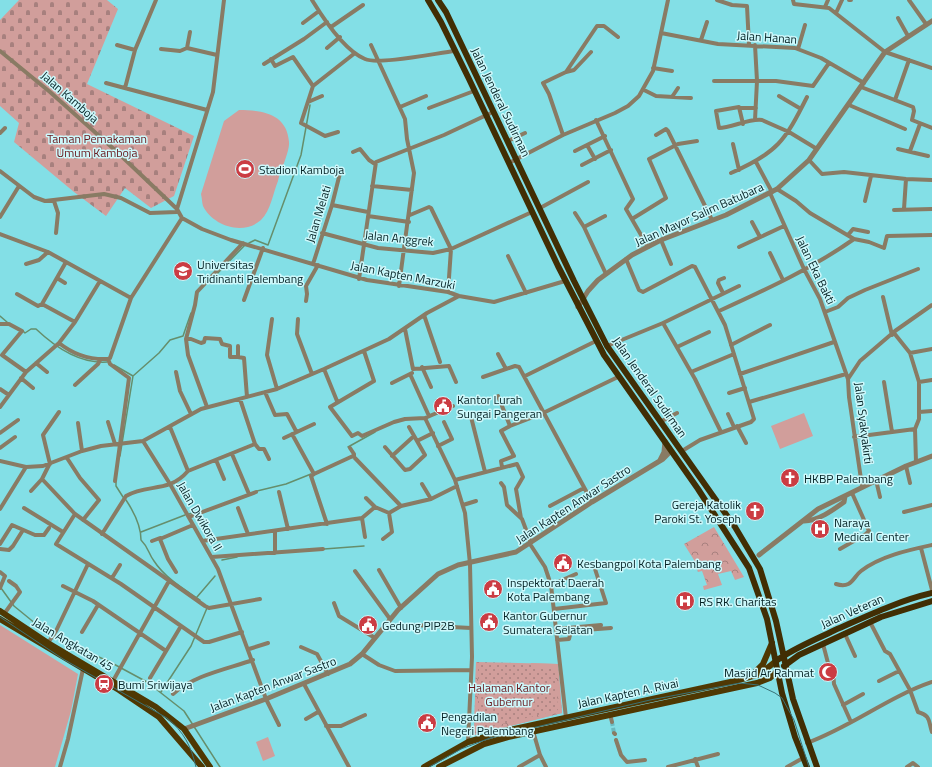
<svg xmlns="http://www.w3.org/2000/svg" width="932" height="767" font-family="'Titillium Web',sans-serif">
<defs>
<pattern id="green-dots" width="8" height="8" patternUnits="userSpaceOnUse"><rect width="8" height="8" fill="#d19e9b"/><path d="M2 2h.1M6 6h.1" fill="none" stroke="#a7807e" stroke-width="1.8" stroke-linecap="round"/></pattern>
<pattern id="forest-crowns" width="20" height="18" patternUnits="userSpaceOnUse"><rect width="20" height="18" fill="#d19e9b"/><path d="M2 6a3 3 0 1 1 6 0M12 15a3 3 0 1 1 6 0" fill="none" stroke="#a7807e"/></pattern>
<pattern id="cemetery-stones" width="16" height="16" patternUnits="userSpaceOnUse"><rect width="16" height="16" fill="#d19e9b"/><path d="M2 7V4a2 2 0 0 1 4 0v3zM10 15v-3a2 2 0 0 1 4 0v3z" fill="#a7807e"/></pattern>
</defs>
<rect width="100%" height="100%" fill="#83dfe6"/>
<path fill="url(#green-dots)" d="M476 662 558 664 562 713 474 735Z"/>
<path fill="url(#forest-crowns)" d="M714 527 744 577 735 580 731 571 718 574 722 585 704 590 703 586 707 585 702 571 698 572 694 560 684 544Z
M476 662H478V730L558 710 555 668 531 667V663L558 664 562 713 474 735Z"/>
<path fill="url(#cemetery-stones)" d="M19 0H107L118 9 87 84 194 136 174 196 151 208 125 188 106 216 74 192 14 142 19 123 0 106V20Z"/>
<path fill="#d19e9b" d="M239 110C263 110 287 114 289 142 290 151 280 172 278 181 273 193 271 210 261 220 243 236 213 226 203 206 202 203 202 198 201 194L224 121Z
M804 413 813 436 780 449 771 426Z
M0 625 78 674 71 711 55 767H0Z
M268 737 275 756 263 761 256 742Z"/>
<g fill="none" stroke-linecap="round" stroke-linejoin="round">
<path stroke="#658e6c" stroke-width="1.5" d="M249 243 255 240 268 245 301 155 310 105
M213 278 245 245
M0 316 7 322
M23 331 25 333 31 329H36C55 347 80 364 107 362
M114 365 133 376
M348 447 375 432
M120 456 133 376 159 353 170 340 183 336 191 313
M116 481V486L123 497
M257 491 286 484 311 474
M126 500C134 512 141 525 141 540 149 548 148 553 154 561 165 578 184 589 200 600
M189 514 201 511
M141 532 185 515
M324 549 364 546
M222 560 237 557
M1 588 14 606 36 624 63 641 110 662 147 682 184 711 220 767
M197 597 215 576
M161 692 191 646 207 608"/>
<path stroke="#6ab9bf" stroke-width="4" stroke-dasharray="4 2" stroke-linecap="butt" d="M612 722 614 733"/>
<path stroke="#897b64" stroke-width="4" d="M224 0 213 92 177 209 182 218 202 229 231 240 367 280 448 292 459 296 494 302 565 281
M312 0C323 18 345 51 365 59 379 65 437 53 455 51
M717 0 732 5 747 6 749 45
M793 0 794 4 829 8 885 52 932 68
M849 0H851
M909 0 926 24
M825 7 828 0
M836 13 842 0
M898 18 908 36
M303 23 319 11
M331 27 363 5
M661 33 718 44 795 48 821 58 864 83
M701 40 707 22
M117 45 135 50
M371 45 405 119 407 139 414 173 399 286
M755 45 757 81 755 120
M187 48 190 32
M327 48 340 37
M161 49 180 51 187 48 217 55
M798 49 805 25
M0 51 50 92 116 151 177 209
M271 59 275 66 293 57 313 86
M264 64 304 39 327 22
M653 68 672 71
M566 72 574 70 591 52
M714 81H776L813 86 829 63
M106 83 207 110
M861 87 913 107 914 111 912 120 932 128
M125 88 135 50 156 0
M644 90 656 96 691 98
M779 96 801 109
M672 97 678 88
M895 100 909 60
M308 102 322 96
M849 105 905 129
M400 107 426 96
M429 108 474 91
M740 108H756
M596 120 633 199 626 209 648 247
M743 124 739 107 716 111 719 128C731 128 750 118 762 120L789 132 817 149
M338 132 325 136 301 123 313 86 355 53
M0 133 5 128
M563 135 549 94 543 83 566 72 597 26H604L618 37
M656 135 666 129 668 131 712 220
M508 141 525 133
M733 144 739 170
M587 145 595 159
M898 149 928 156
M575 151 605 136
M910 151 920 124
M353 152 360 149 369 160 375 164
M809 160 822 174 844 172 906 179 932 180
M756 162 772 192
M509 163 563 135 615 113 628 106 639 96 653 71 668 0
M582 165 611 150
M0 171 34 197 45 201 104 194 121 198 150 213 177 212
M731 173C777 153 785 141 807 97
M372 186 412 190
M770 193 804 269 820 299 848 379
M54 201 58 213 56 233
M865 201 871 176
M332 205 368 212
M540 208 588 182
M904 209 906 179
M894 210 932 209
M575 213 584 227
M410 215 429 207 431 208 451 249 448 292
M368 216 409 222
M605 216 584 227 606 274
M0 217 19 186
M632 219 666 198 649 159 678 144 697 141
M752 222 760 237
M322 233 378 248 433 253 451 249 532 212
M0 234 48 252 131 298
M848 235 853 229 868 232
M854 239 869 242 884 248 887 236 932 235
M661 240 671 264
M739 247 784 226
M770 253 783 280
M508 256 526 293
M626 259 639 290 643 292 692 266 695 267 725 325 754 419 751 422 700 440 682 451
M66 262 42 304 75 322
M26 264 39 260 48 252
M313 264 332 205 341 169
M57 278 65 283
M359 279 376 162 444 135 493 112
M723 293 718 283 719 280 724 278
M17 294 38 306 42 304
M883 297 892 335
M244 300 263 248
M306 301 307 294 306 286 318 265
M719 311C765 290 813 268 854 239L810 213 796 201 777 189
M825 312 838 307 848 298 865 290 918 269
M424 315 440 362
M272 319 267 355 277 389
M298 319 297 334 312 374
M663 323 695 379 721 432
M0 324H9L22 331 2 355 26 372
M405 329 413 369 449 366 456 382
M894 333 910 353 919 382 932 380
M186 339H191L201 343 204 342 205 338 220 339 222 344 230 346V357H238
M59 343C74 355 89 360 108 359
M731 345 770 325
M238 346V357L244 358 247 397
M607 346 663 323 739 286
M677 347 709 332
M364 351 374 381 330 407 352 436 358 433 362 436 394 422 405 419 425 418 453 406
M910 353 932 349
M498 354 506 369
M108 359 110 358 131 298 182 218
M108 359 110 364 129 378 115 481
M36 363 47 372
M422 367 431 387
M324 369 337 401
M176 372 180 391 191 414
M691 372 734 354
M410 374 429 416
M740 374 834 342
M525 376 596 341
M483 377 515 366 519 367 592 502
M21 378 33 388
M884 382 892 432
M392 383 412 373
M75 385 98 364 100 360
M0 389 9 395
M265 392 275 415 287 414 296 431
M729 393 745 388
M498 396 510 426 541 414 618 377
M749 402 846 374
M0 407 26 372 59 343 75 322 100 281
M207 407 188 355 186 339 195 305 197 292 243 243
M919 412 932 411
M470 413 485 472
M728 414 734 427
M425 418 455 480 465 513 470 564 472 657 468 742
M108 422 115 444
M660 422 677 413
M78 423 82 451
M737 426 746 443
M915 429 916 462
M0 433 18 420
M292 434 314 474 353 456 401 506
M854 437 915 429 919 419V382
M284 438 314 424
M143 441 170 484 218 569 266 699 279 725
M417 441 433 433
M255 444 259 449H264L269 459
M438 446 452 439 444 422
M385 447 405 470 410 469 425 455 409 427
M0 448 15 437
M350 448 354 454V457
M232 454 249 494
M392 456 414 436
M67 458 80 478 99 500 83 520
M216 460 224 479
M0 461 26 467 43 466 82 451 101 446 143 441 201 409 277 389 324 369 389 339 427 313 459 296
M50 464 43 435 59 412
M49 465 42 479 75 514 205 606 209 608 260 599
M906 466 910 483
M502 467 501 461 514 456 501 431 510 426
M188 471 255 444 240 399
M314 474 311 476 327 524
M455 480 517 464 523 477 516 489 521 518
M876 480 880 497
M501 483 504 487 507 505 522 519 531 543
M422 484 431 499
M862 486 849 397 848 379 860 361 895 331 932 305
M31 491 42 479
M279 492 288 529
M366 498 375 507
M463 505 476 501
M550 506 584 488
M24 508 63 532
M238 508 248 534
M0 509 26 467
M904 512 932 505
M75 514 56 544 121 584 204 642H209L242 632
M189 517 256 492
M362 518 365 537
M275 531V553
M102 534 126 496C148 483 168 494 188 471L170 427
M383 539 392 532 389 513
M152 541 160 538
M202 541 362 518 375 507 389 513 401 506 431 499 457 486
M0 544 12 525 35 535H44L49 528
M530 544 545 567 551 585 566 718
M921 548 932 590
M0 549 9 550 13 546 23 530
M840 549 866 534 869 531 852 493
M212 557 323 549
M379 570 401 608
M355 571 390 619
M0 572 5 576 0 588
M176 572 168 559 160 539 193 525
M112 578 120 565
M836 584C852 589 853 577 861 571 880 556 909 550 932 545
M551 585 576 574
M63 586 93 601 166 651
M334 603 339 616 375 638
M554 609 606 603 595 569
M4 614 20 592 16 586 9 581
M870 622 885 651 890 654 910 690 918 712C931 716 928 720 932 732
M413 625 471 628
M556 629 601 625
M82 632 98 605
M845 634 855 656
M557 640 569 639 571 631 611 628
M48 643 56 631 88 564
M823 644 828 663 833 671 834 684 851 722
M301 647 317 654 328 674
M249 649 268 643
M362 654 379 665 395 671 471 670
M150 678 181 626
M113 681 169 581
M879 681 899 671
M304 684 349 767
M173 694C194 675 227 669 253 660
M843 705 863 694
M610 714 612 722
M306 719 318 712
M326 726H341L365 715
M533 731 540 755 546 767
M614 733 615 734
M616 740 621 755 627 762 645 760
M807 743C851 727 888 697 932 682
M695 759 698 767
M60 767 68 739 83 669
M519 767 540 755
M668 767 718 754
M787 767 803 758
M907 767 913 763 918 767"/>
<path stroke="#897b64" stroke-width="5" d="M578 307 588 291 598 280 632 255 661 240 726 215 777 189 809 160 885 52 932 21
M660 460 664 452 665 441
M804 521C818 521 833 510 844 502L845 496
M759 555 818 509 906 466 932 456
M184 729 266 699 350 664 362 654 398 610 438 574 458 565 516 552 592 502 663 459 668 454 669 447"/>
<path stroke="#4f3803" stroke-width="6" d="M0 611 48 643 156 707 184 729 210 767
M0 619 119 690 159 717 202 767
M752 675 763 664 772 643
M424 767 468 742 505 731 735 681 760 674 776 661
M439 767 484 744 508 737 757 683 770 678 777 671"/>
<path stroke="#412e04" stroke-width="6" d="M428 0 441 22 469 79 558 266 604 355 698 489 749 568 767 619 782 693 795 737 807 767
M438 0 446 12 574 281 607 346 735 527 760 569 776 621 793 699 817 767
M776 661C794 648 815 640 835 630 867 616 898 601 932 593
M784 666 799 655 881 617 932 601"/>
<path stroke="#3a7276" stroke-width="1" d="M0 617 63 659 167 718C184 732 191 746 196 767
M429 767 461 749 490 738 650 700 740 683 758 685 775 693 782 698 794 720 809 767"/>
</g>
<defs>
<symbol id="stadium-disc" viewBox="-11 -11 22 22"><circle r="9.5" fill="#cb3c43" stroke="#cdf8fb"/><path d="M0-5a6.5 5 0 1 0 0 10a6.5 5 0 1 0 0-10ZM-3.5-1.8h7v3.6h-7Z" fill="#fff"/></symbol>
<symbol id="university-disc" viewBox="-11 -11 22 22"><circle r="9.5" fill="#cb3c43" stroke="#cdf8fb"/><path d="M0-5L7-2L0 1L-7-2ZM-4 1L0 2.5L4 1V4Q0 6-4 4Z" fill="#fff"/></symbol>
<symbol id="civic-disc" viewBox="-11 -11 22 22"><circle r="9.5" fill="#cb3c43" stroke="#cdf8fb"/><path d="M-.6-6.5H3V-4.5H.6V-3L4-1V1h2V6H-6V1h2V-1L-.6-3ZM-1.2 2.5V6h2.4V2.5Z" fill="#fff"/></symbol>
<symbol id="church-disc" viewBox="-11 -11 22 22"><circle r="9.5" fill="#cb3c43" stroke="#cdf8fb"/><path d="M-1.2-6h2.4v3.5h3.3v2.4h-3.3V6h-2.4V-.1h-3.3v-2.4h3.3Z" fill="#fff"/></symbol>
<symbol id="hospital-disc" viewBox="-11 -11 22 22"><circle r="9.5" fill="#cb3c43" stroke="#cdf8fb"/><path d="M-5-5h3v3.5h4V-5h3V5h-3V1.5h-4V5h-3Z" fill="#fff"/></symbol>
<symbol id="mosque-disc" viewBox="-11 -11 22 22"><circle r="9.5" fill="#cb3c43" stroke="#cdf8fb"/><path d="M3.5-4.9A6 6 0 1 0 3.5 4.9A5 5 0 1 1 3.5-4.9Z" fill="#fff"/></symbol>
<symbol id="station-disc" viewBox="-11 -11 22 22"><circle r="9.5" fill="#cb3c43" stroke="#cdf8fb"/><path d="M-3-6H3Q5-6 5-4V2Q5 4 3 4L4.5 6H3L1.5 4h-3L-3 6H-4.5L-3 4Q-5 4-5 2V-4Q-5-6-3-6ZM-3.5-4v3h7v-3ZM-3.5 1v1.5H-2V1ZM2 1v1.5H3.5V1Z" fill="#fff"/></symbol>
</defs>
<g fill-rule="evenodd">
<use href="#stadium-disc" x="234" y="158" width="22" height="22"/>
<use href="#university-disc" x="172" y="260" width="22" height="22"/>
<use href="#civic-disc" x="432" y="395" width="22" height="22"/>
<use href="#church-disc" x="779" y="467" width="22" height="22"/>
<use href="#church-disc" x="744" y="500" width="22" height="22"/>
<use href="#hospital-disc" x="809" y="518" width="22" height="22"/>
<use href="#civic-disc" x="552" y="552" width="22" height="22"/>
<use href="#civic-disc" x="482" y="578" width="22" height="22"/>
<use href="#hospital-disc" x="674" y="590" width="22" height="22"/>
<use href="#civic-disc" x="478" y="611" width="22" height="22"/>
<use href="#civic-disc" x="357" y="614" width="22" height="22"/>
<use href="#mosque-disc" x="817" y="661" width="22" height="22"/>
<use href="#station-disc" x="93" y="673" width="22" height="22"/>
<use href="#civic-disc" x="416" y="712" width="22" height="22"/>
</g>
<g text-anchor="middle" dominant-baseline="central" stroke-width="3" stroke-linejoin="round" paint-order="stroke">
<g font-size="12" fill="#042225" stroke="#cdf8fb">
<text transform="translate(767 37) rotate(4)">Jalan Hanan</text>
<text transform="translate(70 97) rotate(41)">Jalan Kamboja</text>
<text transform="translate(501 102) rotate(64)">Jalan Jenderal Sudirman</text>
<text transform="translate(318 214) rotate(-73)">Jalan Melati</text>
<text transform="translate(699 214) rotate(-24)">Jalan Mayor Salim Batubara</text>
<text transform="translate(399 238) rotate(6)">Jalan Anggrek</text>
<text transform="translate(816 270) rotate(64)">Jalan Eka Bakti</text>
<text transform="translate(403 275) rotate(11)">Jalan Kapten Marzuki</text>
<text transform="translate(650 387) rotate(55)">Jalan Jenderal Sudirman</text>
<text transform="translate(864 423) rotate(83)">Jalan Syakyakirti</text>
<text transform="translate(573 504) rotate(-33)">Jalan Kapten Anwar Sastro</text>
<text transform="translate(200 516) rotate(60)">Jalan Dwikora II</text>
<text transform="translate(852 611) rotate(-24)">Jalan Veteran</text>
<text transform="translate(73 644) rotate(31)">Jalan Angkatan 45</text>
<text transform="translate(273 684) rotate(-21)">Jalan Kapten Anwar Sastro</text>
<text transform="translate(628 693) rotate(-12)">Jalan Kapten A. Rivai</text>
</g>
<g font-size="12" fill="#68161b" stroke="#cdf8fb">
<text x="97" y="138">Taman Pemakaman<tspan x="97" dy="14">Umum Kamboja</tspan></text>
<text x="509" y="687">Halaman Kantor<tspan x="509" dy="14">Gubernur</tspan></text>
</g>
<g font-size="12" fill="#042225" stroke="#cdf8fb" text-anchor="start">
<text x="259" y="169">Stadion Kamboja</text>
<text x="197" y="264">Universitas<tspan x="197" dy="14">Tridinanti Palembang</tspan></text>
<text x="457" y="399">Kantor Lurah<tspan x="457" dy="14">Sungai Pangeran</tspan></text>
<text x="804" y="478">HKBP Palembang</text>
<text x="741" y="504" text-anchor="end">Gereja Katolik<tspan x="741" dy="14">Paroki St. Yoseph</tspan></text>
<text x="834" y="522">Naraya<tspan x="834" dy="14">Medical Center</tspan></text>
<text x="577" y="563">Kesbangpol Kota Palembang</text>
<text x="507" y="582">Inspektorat Daerah<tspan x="507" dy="14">Kota Palembang</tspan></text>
<text x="699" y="601">RS RK. Charitas</text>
<text x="503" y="615">Kantor Gubernur<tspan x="503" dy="14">Sumatera Selatan</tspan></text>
<text x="382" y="625">Gedung PIP2B</text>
<text x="814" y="672" text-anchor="end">Masjid Ar Rahmat</text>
<text x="118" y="684">Bumi Sriwijaya</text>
<text x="441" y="716">Pengadilan<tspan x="441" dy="14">Negeri Palembang</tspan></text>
</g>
</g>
</svg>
